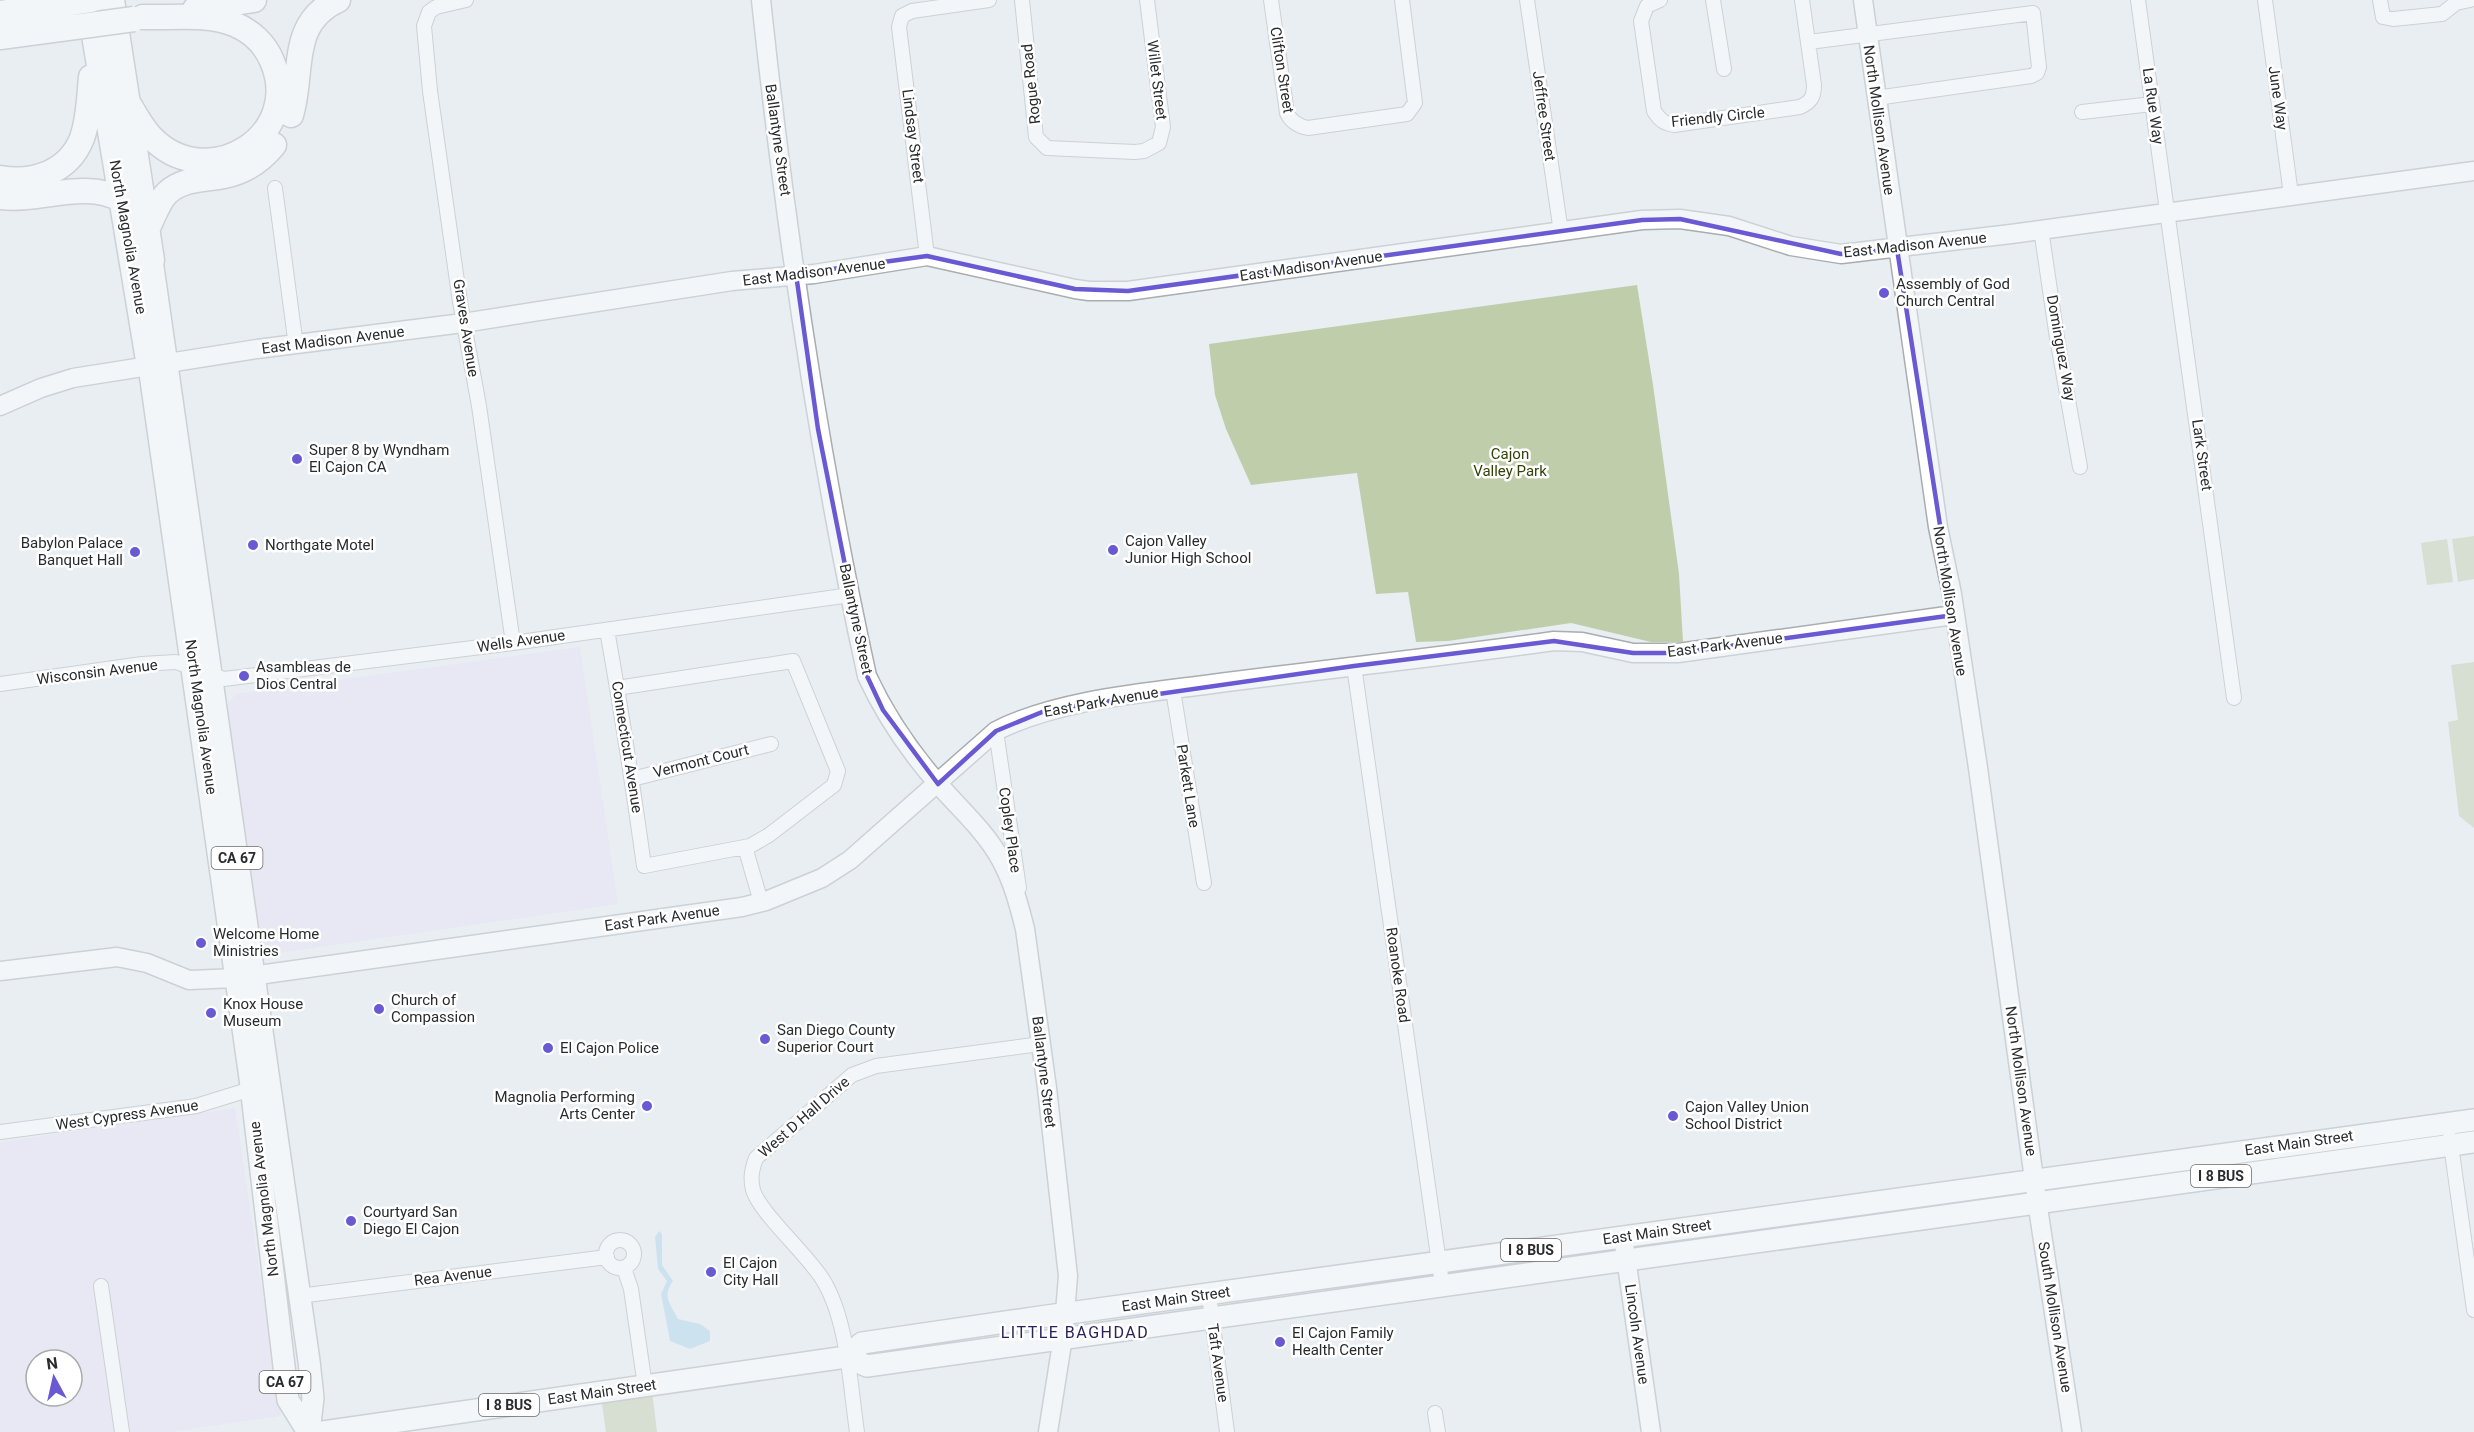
<svg xmlns="http://www.w3.org/2000/svg" width="2474" height="1432" font-family="Roboto,sans-serif">
<rect width="100%" height="100%" fill="#e9eef2"/>
<path fill="#e6dff5" fill-rule="evenodd" d="M580 647 618 904 272 954 265 953 260 946 227 709 229 702 236 694Z
M235 1108 281 1416 170 1432H0V1142ZM36 1360H72V1396H36Z"/>
<path fill="#c0cdab" d="M1637 285 1653 385 1679 574 1683 642H1651L1571 623 1448 641 1416 642 1408 592 1376 594 1357 473 1251 485 1226 429 1215 395 1209 344Z
M2474 536V579L2458 582 2452 539Z
M2447 539 2453 582 2427 585 2421 543Z
M2474 662V828L2459 816 2448 722 2458 720 2451 665Z
M652 1390 657 1432H606L601 1397Z"/>
<path fill="#acd2ea" d="M659 1231 662 1234V1265L673 1281C662 1297 670 1303 678 1319L700 1324 710 1331V1341L690 1349 670 1341 661 1294 667 1281 658 1269 655 1237Z"/>
<g fill="none" stroke-linecap="round" stroke-linejoin="round">
<defs>
<path id="street" d="M466 0 436 7 429 12 424 26 430 91 460 302 479 406 513 643
M1022 0 1036 137 1047 148 1135 152 1144 151 1159 143 1163 127 1147 0
M1271 0 1287 113C1291 122 1298 126 1308 128L1407 114 1415 103 1402 0
M1527 0 1561 232
M1660 0 1647 6 1641 21 1654 111C1660 120 1663 123 1674 125L1800 107C1811 102 1814 97 1814 85L1802 0
M1713 0 1724 69
M2138 0 2234 698
M2265 0 2291 195
M2380 0 2383 17 2393 19 2442 14 2456 3 2470 0
M1809 42 2033 13 2039 67 2037 73 2031 76 1876 98
M2082 112 2152 104
M275 188 296 346
M2041 229 2057 338 2080 467
M927 256 899 27 902 16 912 11 989 0
M607 630C621 708 633 787 644 866L750 846 769 835 834 785 838 771 793 661 617 688
M1354 666 1442 1284
M0 684 142 664 176 662 224 679 513 643 850 595
M1173 690 1204 883
M996 731 1019 888
M632 779 771 744
M745 847 761 902
M0 1132 196 1106 251 1089
M2450 1138 2474 1310
M606 1254a14 14 0 1 1 28 0a14 14 0 1 1-28 0Z
M624 1268 631 1289 645 1386
M101 1286 122 1432
M1209 1295 1227 1432
M299 1296 607 1257
M1435 1413 1438 1432
M857 1432C850 1385 848 1321 823 1280 808 1255 759 1212 753 1190 750 1178 752 1169 756 1158L852 1075 876 1066 1040 1044"/>
<path id="secondary" d="M761 0C785 226 818 453 867 676 886 717 910 752 940 786 961 810 986 832 1001 860 1013 882 1019 905 1025 929L1047 1088 1068 1276 1063 1337 1048 1432
M1863 0 1938 527 1952 594 1978 768 2037 1201 2072 1432
M0 406 41 388 73 378 257 349 463 323 732 281 814 274 927 256 1075 289 1089 291H1128L1642 220 1680 219 1729 226 1791 246 1841 254 2011 234 2474 171
M0 971 117 957 147 963 189 980 237 978 742 907 766 901 822 878 850 860 996 731C1057 700 1143 693 1212 684 1326 669 1440 657 1554 641L1582 642 1633 653H1678L1954 615
M1623 1237 1651 1432"/>
<path id="primary" d="M152 260 309 1361 313 1398 309 1432
M149 366 250 1078 288 1400 308 1432
M846 1357 862 1343 1040 1317 2474 1120
M323 1432 846 1357 867 1366 2474 1142"/>
<path id="highway" d="M112 0 152 260
M89 5 149 366
M195 9 254 0
M0 13 72 3
M0 37 75 27
M126 99C134 112 142 129 154 140 211 194 304 134 272 61 265 44 251 31 234 24 207 13 172 18 143 17
M291 115C304 73 288 23 338 0
M0 178C33 184 69 172 82 138 89 118 89 97 91 77
M0 197C41 202 84 179 122 200
M147 230C153 218 158 202 167 193 183 178 204 180 224 176 244 172 261 161 274 145"/>
</defs>
<use href="#street" stroke="#a8adb1" stroke-width="16"/>
<use href="#secondary" stroke="#a8adb1" stroke-width="21"/>
<use href="#primary" stroke="#a8adb1" stroke-width="24"/>
<use href="#highway" stroke="#a8adb1" stroke-width="27"/>
<use href="#street" stroke="#fff" stroke-width="14"/>
<use href="#secondary" stroke="#fff" stroke-width="18"/>
<use href="#primary" stroke="#fff" stroke-width="21"/>
<use href="#highway" stroke="#fff" stroke-width="24"/>
<defs>
<path id="highway-bridge" d="M72 3 91 0
M75 27 134 19"/>
</defs>
<use href="#highway-bridge" stroke="#a8adb1" stroke-width="27" stroke-linecap="butt"/>
<use href="#highway-bridge" stroke="#fff" stroke-width="24"/>
</g>
<path d="M0 0H2474V1432H0ZM1680 219 1841 254 1897 249 1954 615 1678 653H1633L1554 641 1354 666 1047 710 996 731 938 784 883 710 867 676 818 429 796 274 927 256 1075 289 1128 291 1642 220Z" fill="#e9eef2" fill-opacity=".55" fill-rule="evenodd"/>
<path fill="none" stroke="#6959d3" stroke-width="4.5" stroke-linejoin="round" d="M1680 219 1841 254 1897 249 1954 615 1678 653H1633L1554 641 1354 666 1047 710 996 731 938 784 883 710 867 676 818 429 796 274 927 256 1075 289 1128 291 1642 220Z"/>
<g fill="#6959d3" stroke="#fff" stroke-width="2">
<circle cx="1884" cy="293" r="6"/>
<circle cx="297" cy="459" r="6"/>
<circle cx="253" cy="545" r="6"/>
<circle cx="1113" cy="550" r="6"/>
<circle cx="135" cy="552" r="6"/>
<circle cx="244" cy="676" r="6"/>
<circle cx="201" cy="943" r="6"/>
<circle cx="379" cy="1009" r="6"/>
<circle cx="211" cy="1013" r="6"/>
<circle cx="765" cy="1039" r="6"/>
<circle cx="548" cy="1048" r="6"/>
<circle cx="647" cy="1106" r="6"/>
<circle cx="1673" cy="1116" r="6"/>
<circle cx="351" cy="1221" r="6"/>
<circle cx="711" cy="1272" r="6"/>
<circle cx="1280" cy="1342" r="6"/>
</g>
<g text-anchor="middle" dominant-baseline="central" stroke-width="5" stroke-linejoin="round" paint-order="stroke">
<g fill="#fff" stroke="#696b6c" stroke-width="1.5">
<rect x="211.5" y="847" width="51" height="22" rx="4.5"/>
<rect x="2191" y="1165" width="60" height="22" rx="4.5"/>
<rect x="1501" y="1239" width="60" height="22" rx="4.5"/>
<rect x="259.5" y="1371" width="51" height="22" rx="4.5"/>
<rect x="479" y="1394" width="60" height="22" rx="4.5"/>
</g>
<g font-size="14" font-weight="bold" fill="#292b2d">
<text x="237" y="858">CA 67</text>
<text x="2221" y="1176">I 8 BUS</text>
<text x="1531" y="1250">I 8 BUS</text>
<text x="285" y="1382">CA 67</text>
<text x="509" y="1405">I 8 BUS</text>
</g>
<g font-size="15" fill="#292b2d" stroke="#fff">
<text transform="translate(1282 70) rotate(81)">Clifton Street</text>
<text transform="translate(1157 80) rotate(83)">Willet Street</text>
<text transform="translate(1031 84) rotate(-96)">Rogue Road</text>
<text transform="translate(2278 98) rotate(82)">June Way</text>
<text transform="translate(2153 106) rotate(82)">La Rue Way</text>
<text transform="translate(1544 116) rotate(82)">Jeffree Street</text>
<text transform="translate(1718 117) rotate(-6)">Friendly Circle</text>
<text transform="translate(1879 120) rotate(82)">North Mollison Avenue</text>
<text transform="translate(913 136) rotate(83)">Lindsay Street</text>
<text transform="translate(778 140) rotate(82)">Ballantyne Street</text>
<text transform="translate(128 237) rotate(80)">North Magnolia Avenue</text>
<text transform="translate(1915 245) rotate(-6)">East Madison Avenue</text>
<text transform="translate(1311 266) rotate(-8)">East Madison Avenue</text>
<text transform="translate(814 272) rotate(-7)">East Madison Avenue</text>
<text transform="translate(466 328) rotate(81)">Graves Avenue</text>
<text transform="translate(333 340) rotate(-7)">East Madison Avenue</text>
<text transform="translate(2061 348) rotate(80)">Dominguez Way</text>
<text transform="translate(2202 455) rotate(82)">Lark Street</text>
<text transform="translate(1950 601) rotate(81)">North Mollison Avenue</text>
<text transform="translate(856 619) rotate(78)">Ballantyne Street</text>
<text transform="translate(521 641) rotate(-8)">Wells Avenue</text>
<text transform="translate(1725 645) rotate(-7)">East Park Avenue</text>
<text transform="translate(97 672) rotate(-7)">Wisconsin Avenue</text>
<text transform="translate(1101 702) rotate(-10)">East Park Avenue</text>
<text transform="translate(201 717) rotate(82)">North Magnolia Avenue</text>
<text transform="translate(627 747) rotate(81)">Connecticut Avenue</text>
<text transform="translate(701 761) rotate(-14)">Vermont Court</text>
<text transform="translate(1188 786) rotate(81)">Parkett Lane</text>
<text transform="translate(1010 830) rotate(82)">Copley Place</text>
<text transform="translate(662 918) rotate(-8)">East Park Avenue</text>
<text transform="translate(1398 975) rotate(82)">Roanoke Road</text>
<text transform="translate(1044 1072) rotate(83)">Ballantyne Street</text>
<text transform="translate(2021 1081) rotate(82)">North Mollison Avenue</text>
<text transform="translate(127 1115) rotate(-8)">West Cypress Avenue</text>
<text transform="translate(804 1117) rotate(-41)">West D Hall Drive</text>
<text transform="translate(2299 1143) rotate(-8)">East Main Street</text>
<text transform="translate(264 1199) rotate(-97)">North Magnolia Avenue</text>
<text transform="translate(1657 1232) rotate(-8)">East Main Street</text>
<text transform="translate(453 1276) rotate(-7)">Rea Avenue</text>
<text transform="translate(1176 1299) rotate(-8)">East Main Street</text>
<text transform="translate(2055 1317) rotate(81)">South Mollison Avenue</text>
<text transform="translate(1637 1334) rotate(82)">Lincoln Avenue</text>
<text transform="translate(1218 1363) rotate(82)">Taft Avenue</text>
<text transform="translate(602 1392) rotate(-8)">East Main Street</text>
</g>
<g font-size="15" fill="#292b2d" stroke="#fff" text-anchor="start">
<text x="1896" y="284">Assembly of God<tspan x="1896" dy="17">Church Central</tspan></text>
<text x="309" y="450">Super 8 by Wyndham<tspan x="309" dy="17">El Cajon CA</tspan></text>
<text x="1125" y="541">Cajon Valley<tspan x="1125" dy="17">Junior High School</tspan></text>
<text x="123" y="543" text-anchor="end">Babylon Palace<tspan x="123" dy="17">Banquet Hall</tspan></text>
<text x="265" y="545">Northgate Motel</text>
<text x="256" y="667">Asambleas de<tspan x="256" dy="17">Dios Central</tspan></text>
<text x="213" y="934">Welcome Home<tspan x="213" dy="17">Ministries</tspan></text>
<text x="391" y="1000">Church of<tspan x="391" dy="17">Compassion</tspan></text>
<text x="223" y="1004">Knox House<tspan x="223" dy="17">Museum</tspan></text>
<text x="777" y="1030">San Diego County<tspan x="777" dy="17">Superior Court</tspan></text>
<text x="560" y="1048">El Cajon Police</text>
<text x="635" y="1097" text-anchor="end">Magnolia Performing<tspan x="635" dy="17">Arts Center</tspan></text>
<text x="1685" y="1107">Cajon Valley Union<tspan x="1685" dy="17">School District</tspan></text>
<text x="363" y="1212">Courtyard San<tspan x="363" dy="17">Diego El Cajon</tspan></text>
<text x="723" y="1263">El Cajon<tspan x="723" dy="17">City Hall</tspan></text>
<text x="1292" y="1333">El Cajon Family<tspan x="1292" dy="17">Health Center</tspan></text>
</g>
<g font-size="15" fill="#314207" stroke="#fff">
<text x="1510" y="454">Cajon<tspan x="1510" dy="17">Valley Park</tspan></text>
</g>
<g font-size="16" letter-spacing="1.5" fill="#2a225c" stroke="#fff">
<text x="1075" y="1332">LITTLE BAGHDAD</text>
</g>
</g>
<g transform="translate(54 1378) rotate(352)"><circle r="28" fill="#ffffff" stroke="#a9aaab" stroke-width="1.5"/>
<path d="M0-4.5L10 22L0 15L-10 22Z" fill="#6959d3"/>
<text y="-9" font-size="16" font-weight="bold" text-anchor="middle" fill="#292b2d">N</text>
</g>
</svg>
